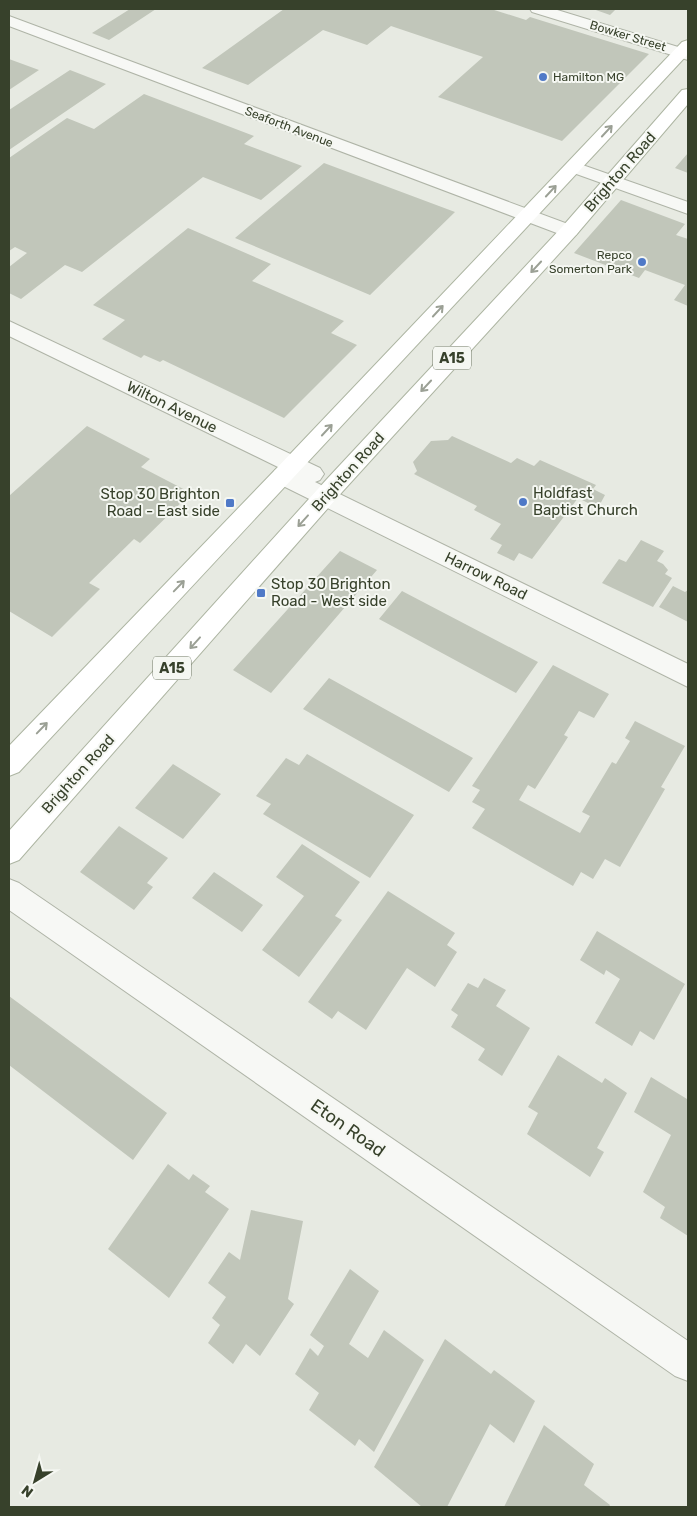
<svg xmlns="http://www.w3.org/2000/svg" width="697" height="1516" font-family="Rubik,sans-serif">
<rect width="100%" height="100%" fill="#e7eae2"/>
<path fill="#c1c6ba" d="M130 9H156L109 40 92 33Z
M284 9H491L526 20 530 17 649 54 562 141 438 97 483 57 391 26 367 45 323 30 248 85 202 68Z
M593 9H616L610 15Z
M9 59 39 70 9 90Z
M70 70 106 84 9 150V110Z
M144 94 254 136 244 144 302 166 261 200 203 177 82 272 65 265 21 299 9 293V267L27 253 15 247 9 251V158L67 118 94 129Z
M688 153V173L675 168Z
M324 163 455 212 370 295 235 238Z
M621 200 685 224 676 235 688 239V306L674 300 685 285 645 270 639 278 574 253Z
M188 228 271 264 252 281 344 321 331 333 357 345 284 418 163 360 160 362 144 355 141 358 102 339 125 320 93 305Z
M87 426 150 459 141 467 191 493 140 543 134 539 89 583 100 589 52 637 9 611V496Z
M452 436 511 463 517 458 534 466 540 460 596 485 593 489 605 495 598 508 578 498 532 559 519 553 514 561 497 553 502 545 490 539 501 524 474 510 477 506 414 474 417 471 413 462 431 441 448 440Z
M641 540 664 551 657 561 663 564 668 570 665 574 672 578 653 607 602 583 619 559 626 562Z
M340 551 377 570 271 693 233 670Z
M673 586 685 592 688 590V622L659 607Z
M402 591 538 662 516 693 379 619Z
M553 665 609 694 594 718 579 711 564 735 568 737 535 789 528 785 519 800 580 833 590 816 582 812 612 762 616 764 630 741 625 738 635 721 685 746 661 787 665 789 620 867 605 859 593 879 581 872 573 886 472 828 485 809 472 802 480 790 472 786Z
M329 678 473 758 449 792 303 709Z
M307 754 414 815 370 878 263 814 271 804 256 796 286 758 299 765Z
M173 764 221 794 183 839 135 808Z
M119 826 168 858 147 883 153 887 134 910 80 872Z
M302 844 360 882 335 916 342 920 299 977 262 950 304 896 276 877Z
M214 872 263 905 242 932 192 898Z
M388 891 455 933 447 945 457 952 435 987 407 968 366 1030 338 1011 332 1019 308 1002Z
M597 931 685 984 654 1040 640 1031 632 1046 595 1023 620 979 606 970 604 975 580 960Z
M484 978 506 990 496 1006 530 1028 502 1076 478 1060 485 1049 451 1027 458 1015 451 1010 468 983 478 988Z
M9 996 167 1113 133 1160 9 1065Z
M558 1055 602 1083 605 1078 627 1093 597 1148 604 1152 590 1177 527 1134 538 1113 528 1107Z
M651 1077 687 1099 688 1096V1236L660 1218 665 1207 643 1192 671 1135 634 1112Z
M168 1164 189 1180 193 1174 210 1186 205 1192 229 1209 169 1298 108 1249Z
M251 1210 303 1221 288 1299 294 1304 260 1356 246 1344 233 1364 208 1343 220 1325 212 1318 226 1297 208 1283 229 1252 240 1260Z
M350 1269 379 1291 349 1344 368 1358 384 1330 424 1360 374 1452 359 1439 355 1446 309 1410 319 1393 295 1374 310 1348 318 1356 324 1346 310 1335Z
M445 1339 491 1374 494 1370 535 1401 514 1443 490 1424 447 1507H422L374 1467Z
M544 1425 594 1464 584 1485 610 1505 609 1507H504Z"/>
<g fill="none" stroke-linecap="round" stroke-linejoin="round">
<defs>
<path id="minor" d="M530 9H554L688 50V60L532 12Z
M9 16 576 227 579 231 576 235 569 237 562 235 9 26Z
M574 162 688 202V214L568 171 565 167 568 163Z
M9 321 320 468 324 474 320 480 315 482 688 664V687L275 482 271 476 275 470 280 468 9 336Z
M9 879 19 883 688 1341V1381L675 1376 9 910Z"/>
<path id="primary" d="M688 40V54L19 772 9 776V746L275 470 682 42Z
M688 89V104L576 235 343 491 19 860 9 864V831L327 479 562 227 682 90Z"/>
</defs>
<use href="#minor" stroke="#afb4a7" stroke-width="2"/>
<use href="#primary" stroke="#adb5a2" stroke-width="2"/>
<use href="#minor" fill="#f7f8f5" fill-rule="evenodd"/>
<use href="#primary" fill="#fff" fill-rule="evenodd"/>
</g>
<defs><path id="oneway-shaft" d="M-6 0H5M1.5-3L5.5 0L1.5 3" fill="none" stroke-width="1.6" stroke-linecap="round" stroke-linejoin="round" transform="scale(1.25)"/></defs>
<g stroke="#9ba095">
<use href="#oneway-shaft" transform="translate(607 131) rotate(-47)"/>
<use href="#oneway-shaft" transform="translate(551 191) rotate(-47)"/>
<use href="#oneway-shaft" transform="translate(536 267) rotate(133)"/>
<use href="#oneway-shaft" transform="translate(438 311) rotate(-47)"/>
<use href="#oneway-shaft" transform="translate(426 386) rotate(133)"/>
<use href="#oneway-shaft" transform="translate(327 430) rotate(-47)"/>
<use href="#oneway-shaft" transform="translate(303 521) rotate(132)"/>
<use href="#oneway-shaft" transform="translate(179 586) rotate(-46)"/>
<use href="#oneway-shaft" transform="translate(195 643) rotate(132)"/>
<use href="#oneway-shaft" transform="translate(42 728) rotate(-46)"/>
</g>
<g fill="#4f79c7" stroke="#f5f7f2" stroke-width="2">
<circle cx="543" cy="77" r="5"/>
<circle cx="642" cy="262" r="5"/>
<circle cx="523" cy="502" r="5"/>
<rect x="225" y="498" width="10" height="10" rx="2.5"/>
<rect x="256" y="588" width="10" height="10" rx="2.5"/>
</g>
<g text-anchor="middle" dominant-baseline="central" stroke-width="4" stroke-linejoin="round" paint-order="stroke">
<g font-size="12" fill="#37412b" stroke="#f5f7f2">
<text transform="translate(628 36) rotate(17)">Bowker Street</text>
<text transform="translate(289 127) rotate(21)">Seaforth Avenue</text>
</g>
<g font-size="12" fill="#37412b" stroke="#f5f7f2" text-anchor="start">
<text x="553" y="77">Hamilton MG</text>
<text x="632" y="255" text-anchor="end">Repco<tspan x="632" dy="14">Somerton Park</tspan></text>
</g>
<g fill="#f5f7f2" stroke="#707867" stroke-width="1">
<rect x="433" y="346.5" width="38" height="23" rx="4"/>
<rect x="153" y="656.5" width="38" height="23" rx="4"/>
</g>
<g font-size="14" font-weight="bold" fill="#37412b">
<text x="452" y="358">A15</text>
<text x="172" y="668">A15</text>
</g>
<g font-size="15" fill="#37412b" stroke="#f5f7f2">
<text transform="translate(620 172) rotate(-49)">Brighton Road</text>
<text transform="translate(172 407) rotate(26)">Wilton Avenue</text>
<text transform="translate(348 472) rotate(-48)">Brighton Road</text>
<text transform="translate(486 576) rotate(26)">Harrow Road</text>
<text transform="translate(78 774) rotate(-48)">Brighton Road</text>
</g>
<g font-size="15" fill="#37412b" stroke="#f5f7f2" text-anchor="start">
<text x="533" y="493">Holdfast<tspan x="533" dy="17">Baptist Church</tspan></text>
<text x="220" y="494" text-anchor="end">Stop 30 Brighton<tspan x="220" dy="17">Road - East side</tspan></text>
<text x="271" y="584">Stop 30 Brighton<tspan x="271" dy="17">Road - West side</tspan></text>
</g>
<g font-size="18" fill="#37412b" stroke="#f5f7f2">
<text transform="translate(348 1128) rotate(35)">Eton Road</text>
</g>
</g>
<rect width="697" height="1516" fill="none" stroke="#37412b" stroke-width="20"/>
<g transform="translate(35 1481) rotate(217)" stroke="#f5f7f2" stroke-width="4" paint-order="stroke">
<path d="M0-4L9 19L0 12L-9 19Z" fill="#37412b"/>
<text y="-8" font-size="14" font-weight="bold" text-anchor="middle" fill="#37412b">N</text>
</g>
</svg>
